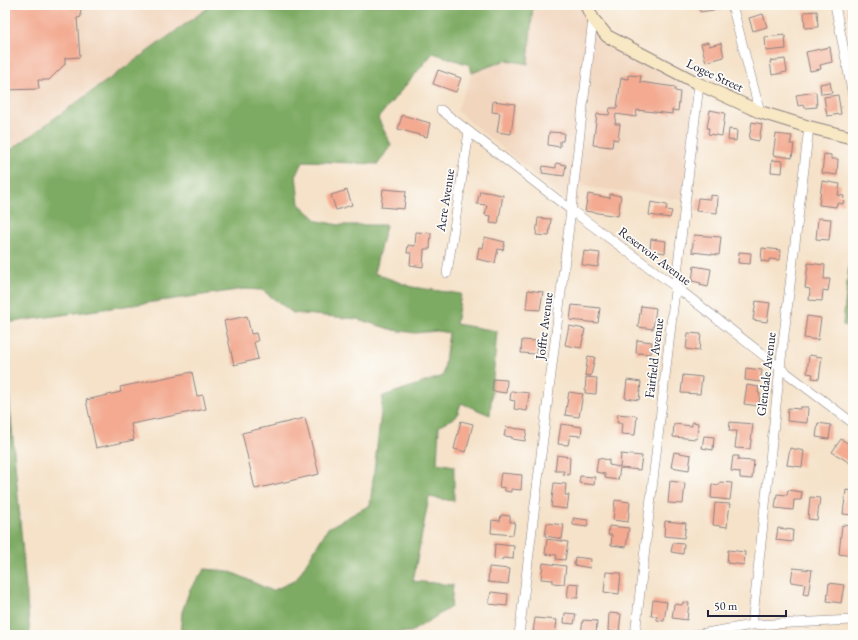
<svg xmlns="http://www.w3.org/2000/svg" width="858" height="640" font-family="'EB Garamond',serif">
<rect width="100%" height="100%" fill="#fdfcf7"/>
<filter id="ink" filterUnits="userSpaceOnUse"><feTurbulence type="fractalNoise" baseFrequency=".025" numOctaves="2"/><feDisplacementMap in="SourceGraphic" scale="8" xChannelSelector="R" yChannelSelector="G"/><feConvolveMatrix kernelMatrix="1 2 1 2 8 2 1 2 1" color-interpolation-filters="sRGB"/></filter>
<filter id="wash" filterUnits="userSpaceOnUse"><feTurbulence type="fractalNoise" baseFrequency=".012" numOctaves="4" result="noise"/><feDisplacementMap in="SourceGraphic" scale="16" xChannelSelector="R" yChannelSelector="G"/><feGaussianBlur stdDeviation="0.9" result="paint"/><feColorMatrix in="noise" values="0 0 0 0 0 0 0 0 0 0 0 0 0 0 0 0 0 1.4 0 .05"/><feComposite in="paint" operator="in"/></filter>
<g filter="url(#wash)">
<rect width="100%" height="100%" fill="#f5e2c9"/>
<path fill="#f1d5bd" d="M5 5H212L5 154Z
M533 5H581L598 35 701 88 684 200 580 186 577 209 457 111 472 73 506 60 528 64Z"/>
<path fill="#7eab64" stroke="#506650" d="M212 5H533L528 64 506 60 472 73 470 65 433 53 378 118 391 145 378 164 304 161 296 174 299 204 318 221 339 225H386L374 273 412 287 461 294 456 324 497 331 490 415 461 403 457 416 439 426 437 463 454 466V501L429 497 413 581 453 585 451 607 411 632 348 635H180L182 612 190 589 205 569 228 571 240 576 272 591 296 580 328 528 370 505 383 396 443 376 449 333 437 331 415 333 393 330 357 319 293 313 262 290 245 289 5 323V154Z
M853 224V327L843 325Z
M5 348 30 635H5Z"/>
<g id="blocks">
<path fill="#f3aa91" d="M5 5H80L81 17 77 18 80 57 65 58V64L49 80H38L39 89 5 90Z
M699 5H719L720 9 700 12Z
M847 5H853V16H848Z
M817 11 818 27 805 28 804 12Z
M763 14 767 27 753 31 749 18Z
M785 35 786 49 766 51 765 37Z
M708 42 709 46 721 43 724 57 706 62 701 44Z
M830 47 832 62 820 65 821 69 810 71 806 52Z
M785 59 787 72 772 75 770 61Z
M438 70 461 78 456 92 433 84Z
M628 75 641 76 640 82 675 87V91L680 92 678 111 672 110V114L637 110 636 117 616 114 615 124H620L618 140 613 139 612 147 593 145 597 114 609 115 610 108H617L621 78 628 79Z
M830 82 832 93 821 94 820 84Z
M816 92 817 107 805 108 804 105 798 106 796 95Z
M838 95 841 114 827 116 824 97Z
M493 101 515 104 511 134 497 132 500 113 492 112Z
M710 110 725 113 722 136 708 134 709 128H707Z
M402 115 430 123 427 137 398 129Z
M752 122 762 124 759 141 749 139Z
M729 129 737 130 736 141 728 140Z
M549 132 564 133 563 141H560V147L548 145Z
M776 134 792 136 790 144H794L792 158 773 155Z
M824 154 831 155V159H838L837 175 822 173Z
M772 160 783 161 782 173 771 172Z
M556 163 566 165 564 176 542 173 543 166 556 168Z
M822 181 840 184 838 195 844 196 843 204 837 203 836 207 819 205Z
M383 189 406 191 404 209 381 207Z
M347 190 352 205 336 210 331 195Z
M480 191 503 195 498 224 490 223 491 216 485 215 487 205 477 204Z
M588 194 610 198V194L621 196 618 216 585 211Z
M710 195 718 196 717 213 696 211 698 198 710 199Z
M651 202 667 205 666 210 672 211 670 218 649 215Z
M538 218 551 219 549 236 536 235Z
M818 218 831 219 829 240 816 239Z
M416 232 431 233 430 249H424L423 267 410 265 411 253H407L408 245 415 246Z
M694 235 721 237 719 255 692 252Z
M485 237 505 242 503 250 498 249 495 263 477 259 479 247 483 248Z
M651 239 666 241 665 253 650 251Z
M762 248 781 250 780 260 769 259V262L761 261Z
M584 251 600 253 598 267 582 265Z
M739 252 751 253 750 264 738 263Z
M808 263 825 265 824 279H830L828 291 823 290 822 301 809 300 810 289 805 288Z
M694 266 711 269 708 287 700 285 701 283 692 281Z
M528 290 543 292 540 310 526 309Z
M756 301 770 303 767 322 753 320Z
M572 305 600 308 598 323 570 320Z
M641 306 656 308 653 329 638 327Z
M247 316 251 334 256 333 258 341 254 342 258 359 234 365 224 321Z
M807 316 821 318 818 340 804 338Z
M569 326 585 329 581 348 565 345Z
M688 333 701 334 699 351 686 349Z
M522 340 537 341 536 354 521 353Z
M637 340 652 342 651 354 636 353Z
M809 355 822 357 819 379 812 378 813 374 807 373Z
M588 356 595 357 591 376 585 375Z
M746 368 762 370 760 382 745 380Z
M192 372 197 396 203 395 206 409 131 424 134 440 96 448 86 400 121 392 120 387Z
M683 375 702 377 700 394 681 393Z
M586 377 597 378 596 394 585 393Z
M493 379 507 380 506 393 492 391Z
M627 380 641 382 639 400 625 398Z
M747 385 759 387 758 393H760L759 406 744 404Z
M511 391 529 393 527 411 514 409 515 401 510 400Z
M569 392 583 394 579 417 565 415Z
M800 407H808L807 423 787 421 788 408 800 409Z
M618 414 637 416 635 435 621 434 622 423H617Z
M305 418 319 474 255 489 242 433Z
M461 421 473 424 466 452 454 449Z
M692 422 698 423 697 439 673 437 674 424 692 426Z
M730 422 753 424 750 449 735 448 737 431H729Z
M818 423 831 425 829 439 816 437Z
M561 424 582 427 581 436 570 435 568 445 558 444Z
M506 427 527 430 525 441 512 439V437L504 436Z
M704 436 714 437 713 450 702 448Z
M841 439 853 446V458L850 463 832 452Z
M790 448 804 451 802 467 787 465Z
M674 452 691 455 689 470 671 467Z
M621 454 642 456 640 470 620 468 618 480 605 478V474L596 472 598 458 609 460V465L620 467Z
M557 455 570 457 569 475 563 474 564 471H555Z
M733 456H739L738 460 754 461 752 479 740 478V472L731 471Z
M501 473 522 475 521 490 511 489V492L505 491V488L499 487Z
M580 476 595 477 594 485 579 483Z
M670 481 685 483 683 504 668 503Z
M720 482 732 483 730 500 711 498 712 484 719 485Z
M554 483 566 484 565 495H569L567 509 551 507Z
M788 490 802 492 801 500H794L793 510 775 508 777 494 787 495Z
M846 490 853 491V515L843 514Z
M810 497 820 498 817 520 808 519Z
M615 500 630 502 628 522 613 520Z
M715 503 730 504 727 527 713 525Z
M501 515 510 516V522H515L513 535 491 533 492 520 500 521Z
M573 518 588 520 587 527 573 525Z
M665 521 686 523 684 538 664 536Z
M547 523 564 525 562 539 545 536Z
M842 525 853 526V556L839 554Z
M609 526 629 528 626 547 611 545 612 535H608Z
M778 528 793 530 792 542 776 540Z
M547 539 568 542 565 560 556 559 557 555 545 554Z
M673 543 684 544 683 554 671 552Z
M495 544 514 546 513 559 503 558 502 560 494 559Z
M728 550 745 552 744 565 727 563Z
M575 557 591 559 590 568 574 565Z
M543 563 566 566 564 584 553 583V580L541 579Z
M489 567 510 569 508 584 488 582Z
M793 568 812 570 808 595 803 594 805 584 791 582Z
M606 572 621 573 619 594 604 592Z
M569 583 579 584 578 598 567 597Z
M829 583 844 585 841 603 827 601Z
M491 592 508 594 507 606 489 604Z
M653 600 667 602 664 621 657 620V616H651Z
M683 602 689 603 687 620 672 618 674 604 682 605Z
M565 613 576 614 574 624 564 623Z
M609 613 621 614 619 632 608 631Z
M535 618 557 620 555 635H545V633L533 632Z
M583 620 597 621 596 635 581 633Z"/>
</g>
</g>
<g filter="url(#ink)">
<use href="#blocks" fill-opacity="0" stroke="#8c8282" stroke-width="1"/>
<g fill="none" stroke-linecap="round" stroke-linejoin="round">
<defs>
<path id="street" d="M732 5 760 112
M835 5 853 96
M441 110 571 210 676 287 780 368 853 423
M447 273 469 132
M752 625 780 368 809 127
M519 635 571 210 593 19
M635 635 699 84
M694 635 752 625 853 620"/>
<path id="secondary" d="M586 5 593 19 607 36 699 84 760 112 809 127 853 138"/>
</defs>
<use href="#street" stroke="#8c8282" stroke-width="10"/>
<use href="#secondary" stroke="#8c8282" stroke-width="14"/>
<use href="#street" stroke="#fff" stroke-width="9"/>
<use href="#secondary" stroke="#f8e8c3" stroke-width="12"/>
</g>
</g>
<g text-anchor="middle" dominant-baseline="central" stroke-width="3.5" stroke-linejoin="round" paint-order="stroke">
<g font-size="13" fill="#22223b" stroke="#fdfcf7">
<text transform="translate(715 75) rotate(25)">Logee Street</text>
<text transform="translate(445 200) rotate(-81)">Acre Avenue</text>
<text transform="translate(655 256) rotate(37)">Reservoir Avenue</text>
<text transform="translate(544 326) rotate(-83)">Joffre Avenue</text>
<text transform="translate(654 358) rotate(-83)">Fairfield Avenue</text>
<text transform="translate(766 374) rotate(-83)">Glendale Avenue</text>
</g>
</g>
<rect width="858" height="640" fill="none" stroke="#fdfcf7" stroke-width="20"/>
<path d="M708 610v6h78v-6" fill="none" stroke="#22223b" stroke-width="2"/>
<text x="714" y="610" font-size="12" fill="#22223b" stroke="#fdfcf7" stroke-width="3" paint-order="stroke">50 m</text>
</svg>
